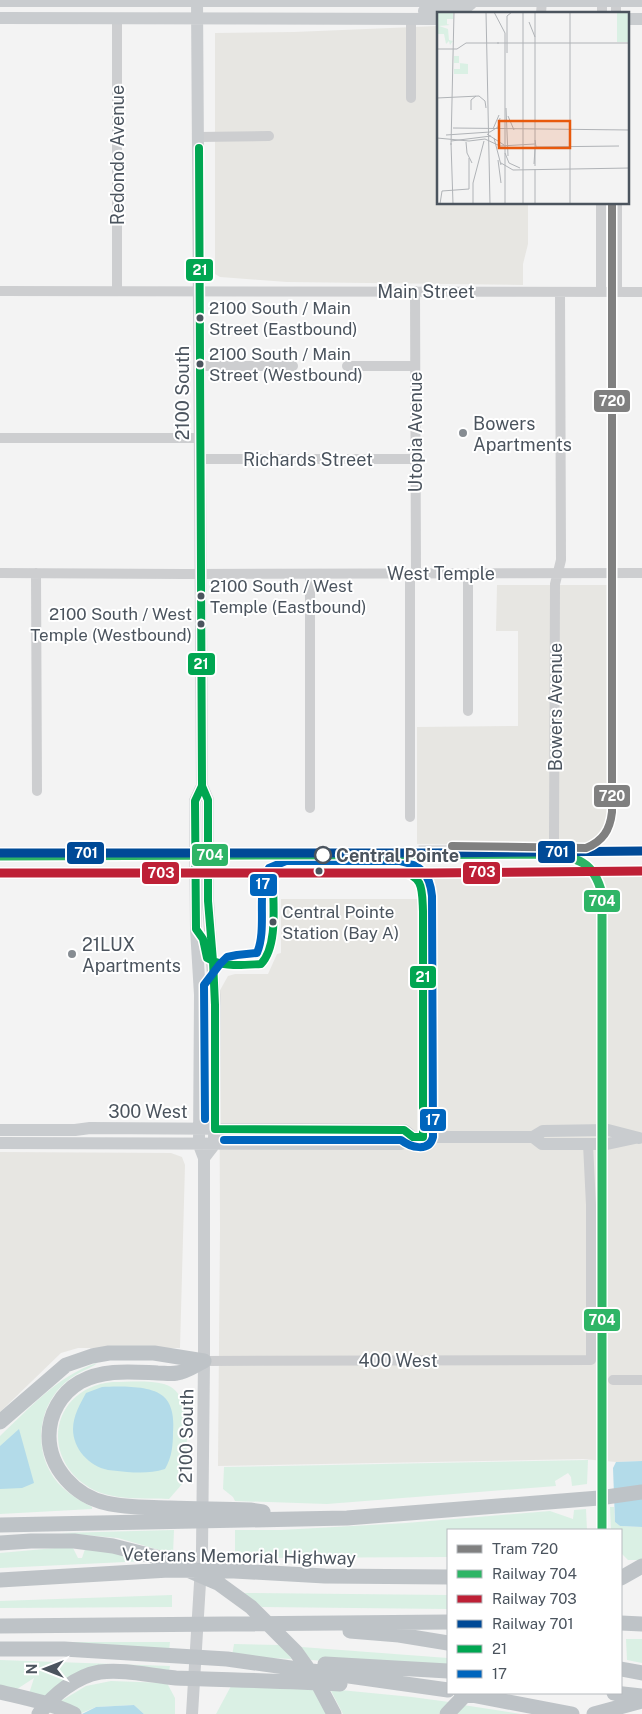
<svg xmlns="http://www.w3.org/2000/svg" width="642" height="1714" font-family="'Public Sans',sans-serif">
<rect width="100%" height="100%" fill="#f3f3f3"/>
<path fill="#e7e6e2" d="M438 26V204H528V244L523 264V285L287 282 220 277 215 274V33L294 32Z
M497 585H610V819L606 832 602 838 585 846 417 844V727L518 726V631H496Z
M642 865V1461L616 1462 583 1459 218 1466 220 1228 219 992 228 976 235 974H268L277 954 281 953V899H417L419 867Z
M0 1152 171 1153 182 1157 185 1165 180 1348H78L61 1353 0 1412Z"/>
<path fill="#daf0e4" d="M97 1363C93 1367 86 1369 81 1372 72 1376 63 1384 57 1391 34 1420 36 1463 63 1488 72 1496 82 1502 92 1507V1509L0 1514V1436C29 1409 58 1375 97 1363Z
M113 1382C129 1382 148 1380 164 1384 194 1392 186 1441 186 1465L183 1466V1483L169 1499C144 1498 113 1501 90 1488 38 1457 52 1387 113 1382Z
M588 1460 587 1484 572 1486 571 1477 568 1473 555 1481 556 1486 327 1504 235 1501 233 1497 223 1489 224 1467Z
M610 1507H614L615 1522 620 1526 642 1527V1560H628L621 1553V1530H611Z
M586 1509 587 1530H448V1557L235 1558V1530H281L406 1523 550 1511 573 1519 574 1510Z
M174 1530 173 1554 118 1538 61 1533Z
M55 1548H73L78 1558H82L85 1549 117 1553 146 1561 0 1568V1553Z
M244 1593 448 1595V1609L262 1607Z
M172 1595V1607L0 1608V1601Z
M626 1639H642V1663L627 1660Z
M0 1642H170L169 1652Z
M234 1644 280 1645 292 1659 232 1656Z
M301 1647 448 1658V1670L311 1660Z
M0 1660 170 1666 169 1671 116 1669 39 1699 28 1697 34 1678 11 1693 0 1691Z
M111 1681 167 1683 175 1698V1714H144L134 1705 96 1707 79 1714 61 1701 86 1686Z
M231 1686 313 1688 327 1714H216Z
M330 1689 412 1697 449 1702 439 1714H343Z
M463 1705 521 1714H454Z"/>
<path fill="#b3dbe9" d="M102 1387C117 1386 151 1385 163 1396 173 1404 174 1420 173 1432 173 1445 172 1457 165 1469 152 1473 141 1473 127 1472 121 1471 114 1471 108 1470 89 1466 73 1449 73 1429 73 1416 80 1404 86 1393Z
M19 1429 34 1483 22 1488 0 1489V1446Z
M642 1461V1527L620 1526 615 1522 613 1468 616 1462Z
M134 1705 144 1714H82L96 1707Z"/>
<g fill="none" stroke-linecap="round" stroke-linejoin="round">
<path stroke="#cdced0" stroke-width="10" d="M602 1V14
M616 1V14
M541 14 542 0
M117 18V291
M411 19V98
M198 137 269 136
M617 204V292
M0 291 642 292
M415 291 416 573
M601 292V204
M200 366H293
M347 366H415
M0 438H200
M200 459H415
M0 573 185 574 642 573
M36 573 37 791
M310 574V808
M468 711V573
M410 817V573
M554 840 555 584 561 560 560 292
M423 1137V928
M204 1361 591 1360V1205L588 1144
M613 1380H642"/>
<path stroke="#c9cccf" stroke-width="12" d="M197 0 202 786 208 800V901L215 1005 214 1145 204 1158
M0 1H642
M424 11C439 10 465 15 473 1
M0 18 438 19
M628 19H642
M0 1130H75L90 1128 404 1130 413 1137
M533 1137 542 1144H607L635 1138
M0 1143 401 1144 413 1137H533L543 1131 608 1130 639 1138
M192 1714 202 1550 204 1361V1158L199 1145 200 995 196 929 195 801 202 786"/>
<path stroke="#bec3c7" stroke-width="15" d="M204 1361C196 1365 186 1372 177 1373 171 1374 164 1373 158 1373 131 1372 104 1369 80 1382 61 1393 49 1414 49 1436 49 1468 75 1496 106 1503 126 1508 149 1507 170 1508 197 1509 223 1509 250 1510L263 1512
M0 1422 66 1365 92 1356 109 1353H154L204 1361
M0 1525 347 1518 599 1498 642 1492
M0 1543 31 1541H74L113 1546 160 1558 218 1583 251 1607 296 1652 316 1680 334 1714
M621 1578 642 1566
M0 1580 169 1570 234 1571 325 1576 448 1577
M621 1623 642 1624
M0 1626 448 1622
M350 1631 399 1635 448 1643
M0 1649H64L227 1659 448 1690
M325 1664 448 1671
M621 1669 642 1673
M0 1692C25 1698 51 1703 74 1714
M461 1693 572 1714
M614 1693 642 1696
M39 1714C53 1695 76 1676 100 1672 126 1669 151 1676 176 1678 231 1680 285 1681 340 1684
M447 1714 467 1693
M594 1714 642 1701"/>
<path stroke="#c8c9ca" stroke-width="1" d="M419 846H452"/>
<defs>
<path id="bus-1" d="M199 148 202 786
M202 786 208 800V901L213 961
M202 786 195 801 196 929 203 939 207 958 213 961
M287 871H399C424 876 422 889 423 911V1137H413L404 1130 215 1129V1005L213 961C228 967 244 965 261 964 278 946 273 905 273 881L276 875Z"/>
<path id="bus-2" d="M205 1119 204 985 220 964 227 957 237 955 257 953C268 927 255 889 269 868L286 861H400C421 865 430 874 432 896L433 1137C429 1153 410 1147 401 1140H224"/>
</defs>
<use href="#bus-1" stroke="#fff" stroke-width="11"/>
<use href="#bus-2" stroke="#fff" stroke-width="11"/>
<use href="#bus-1" stroke="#00a651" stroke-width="8"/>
<use href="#bus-2" stroke="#0065bd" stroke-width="8"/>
<defs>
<path id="rail-1" d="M0 856 546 854C577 857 594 861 602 894V1530"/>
<path id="rail-2" d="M0 873H432L642 871"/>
<path id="rail-3" d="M0 853H432L642 851"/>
</defs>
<use href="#rail-1" stroke="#fff" stroke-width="12"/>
<use href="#rail-2" stroke="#fff" stroke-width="12"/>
<use href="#rail-3" stroke="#fff" stroke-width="12"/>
<use href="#rail-1" stroke="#2eb566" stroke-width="9"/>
<use href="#rail-2" stroke="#be2036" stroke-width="9"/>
<use href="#rail-3" stroke="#004a97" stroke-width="9"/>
<defs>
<path id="tram-1" d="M452 846 586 848C603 841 610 830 612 812V204"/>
</defs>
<use href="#tram-1" stroke="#fff" stroke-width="11"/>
<use href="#tram-1" stroke="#808080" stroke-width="8"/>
</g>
<g fill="#4b545e" stroke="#fff" stroke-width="2">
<circle cx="200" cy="318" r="4.5"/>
<circle cx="200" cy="364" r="4.5"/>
<circle cx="201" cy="596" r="4.5"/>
<circle cx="201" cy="624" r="4.5"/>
<circle cx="319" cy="871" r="4.5"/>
<circle cx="273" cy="922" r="4.5"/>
</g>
<g fill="#868c92" stroke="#fff" stroke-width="2">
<circle cx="463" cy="433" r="5"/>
<circle cx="72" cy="954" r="5"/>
</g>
<circle fill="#fff" stroke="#4b545e" stroke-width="2.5" cx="323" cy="855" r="8"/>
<g text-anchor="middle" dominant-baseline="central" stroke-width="4" stroke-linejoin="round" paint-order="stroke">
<g font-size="17" fill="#4b545e" stroke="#fff" text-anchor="start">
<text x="209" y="308">2100 South / Main<tspan x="209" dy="21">Street (Eastbound)</tspan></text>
<text x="209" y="354">2100 South / Main<tspan x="209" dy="21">Street (Westbound)</tspan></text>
<text x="210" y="586">2100 South / West<tspan x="210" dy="21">Temple (Eastbound)</tspan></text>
<text x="192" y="614" text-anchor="end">2100 South / West<tspan x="192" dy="21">Temple (Westbound)</tspan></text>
<text x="282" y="912">Central Pointe<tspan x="282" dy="21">Station (Bay A)</tspan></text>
</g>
<g font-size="18" fill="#4b545e" stroke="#fff">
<text transform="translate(117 155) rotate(-90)">Redondo Avenue</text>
<text x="426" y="291">Main Street</text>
<text transform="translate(182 393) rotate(-90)">2100 South</text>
<text transform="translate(415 432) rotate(-90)">Utopia Avenue</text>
<text x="308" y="459">Richards Street</text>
<text x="441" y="573">West Temple</text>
<text transform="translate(555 707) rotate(-90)">Bowers Avenue</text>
<text x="148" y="1111">300 West</text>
<text x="398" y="1360">400 West</text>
<text transform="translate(186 1436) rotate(-89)">2100 South</text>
<text transform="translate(239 1556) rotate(1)">Veterans Memorial Highway</text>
</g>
<g font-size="18" fill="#4b545e" stroke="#fff" text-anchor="start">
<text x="473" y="423">Bowers<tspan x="473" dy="21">Apartments</tspan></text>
<text x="82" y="944">21LUX<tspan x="82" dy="21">Apartments</tspan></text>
</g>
<g font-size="18" font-weight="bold" fill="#4b545e" stroke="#fff" text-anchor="start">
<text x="336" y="855">Central Pointe</text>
</g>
</g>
<g transform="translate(437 12)">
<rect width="192" height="192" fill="#f3f3f3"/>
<path d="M0 0H16V7H10V12L13 13 2 14 11 17 12 28 16 29 13 33 12 29 9 32 7 22H0ZM180 0H192V30H180ZM17 44H22V51L31 52V62H17V57H23V51H17Z" fill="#daf0e4"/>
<path fill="none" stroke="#b0b3b7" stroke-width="1" d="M49 0 53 192M57 0 68 21V192M92 10 98 25M60 31H193M0 37H20L29 31H62M70 41V4L75 0H102M0 86 42 84 48 89 49 96M69 96 71 144M34 98V88L39 84M71 104 77 118M16 116 193 118M56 117 62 103M50 122 67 133M9 123 53 120 61 115 63 106M0 126 32 129 48 127 63 134 98 132M57 126 64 153M98 128 99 135 182 134M14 129 54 124M29 130 30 141 35 151M14 131 16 192M14 133 17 0M68 141 72 151 83 156M61 148 64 171M64 151 76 158 193 156M97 152 98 137M98 154V0M3 192 5 179 32 177V146M36 192V171L47 129M86 192V0M98 192V157M133 192V0"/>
<path fill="#e8590c" fill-opacity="0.15" stroke="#e8590c" stroke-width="2.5" d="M62 109H133V136H62Z"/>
<rect width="192" height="192" fill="none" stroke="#4b545e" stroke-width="2.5"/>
</g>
<g stroke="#fff" stroke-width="2">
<rect x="185" y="258" width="29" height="24" rx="5" fill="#00a651"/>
<rect x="593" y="389" width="38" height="24" rx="5" fill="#808080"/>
<rect x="187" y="652" width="29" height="24" rx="5" fill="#00a651"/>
<rect x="593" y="784" width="38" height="24" rx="5" fill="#808080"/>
<rect x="537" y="840" width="39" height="24" rx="5" fill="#004a97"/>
<rect x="66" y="841" width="39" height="24" rx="5" fill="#004a97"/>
<rect x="191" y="843" width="38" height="24" rx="5" fill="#2eb566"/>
<rect x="462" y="861" width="39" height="24" rx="5" fill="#be2036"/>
<rect x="141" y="861" width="39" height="24" rx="5" fill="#be2036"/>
<rect x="249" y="873" width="29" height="24" rx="5" fill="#0065bd"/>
<rect x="583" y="889" width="38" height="24" rx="5" fill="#2eb566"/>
<rect x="409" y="965" width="28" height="24" rx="5" fill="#00a651"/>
<rect x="419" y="1108" width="28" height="24" rx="5" fill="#0065bd"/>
<rect x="583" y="1308" width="38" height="24" rx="5" fill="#2eb566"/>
</g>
<g font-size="14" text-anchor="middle" font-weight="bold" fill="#fff">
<text x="200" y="275">21</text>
<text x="612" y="406">720</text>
<text x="201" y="669">21</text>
<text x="612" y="801">720</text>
<text x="557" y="857">701</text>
<text x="86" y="858">701</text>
<text x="210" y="860">704</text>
<text x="482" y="877">703</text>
<text x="161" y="878">703</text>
<text x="263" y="889">17</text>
<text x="602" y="906">704</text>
<text x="423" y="982">21</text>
<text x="433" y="1125">17</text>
<text x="602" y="1325">704</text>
</g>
<rect x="447" y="1529" width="175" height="165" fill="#ffffff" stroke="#b7bbbf"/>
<rect x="457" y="1545" width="25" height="8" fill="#808080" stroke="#b7bbbf"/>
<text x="492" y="1554" font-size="15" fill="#4b545e">Tram 720</text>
<rect x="457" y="1570" width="25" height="8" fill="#2eb566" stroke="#b7bbbf"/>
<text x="492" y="1579" font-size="15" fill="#4b545e">Railway 704</text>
<rect x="457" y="1595" width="25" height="8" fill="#be2036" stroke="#b7bbbf"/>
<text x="492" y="1604" font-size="15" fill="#4b545e">Railway 703</text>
<rect x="457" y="1620" width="25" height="8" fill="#004a97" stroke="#b7bbbf"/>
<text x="492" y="1629" font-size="15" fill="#4b545e">Railway 701</text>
<rect x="457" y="1645" width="25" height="8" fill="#00a651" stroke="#b7bbbf"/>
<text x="492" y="1654" font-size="15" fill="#4b545e">21</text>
<rect x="457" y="1670" width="25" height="8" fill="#0065bd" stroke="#b7bbbf"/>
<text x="492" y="1679" font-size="15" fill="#4b545e">17</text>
<g transform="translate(45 1669) rotate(270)" stroke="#ffffff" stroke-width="4" paint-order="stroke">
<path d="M0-4L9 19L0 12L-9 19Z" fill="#4b545e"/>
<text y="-8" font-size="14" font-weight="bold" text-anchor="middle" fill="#4b545e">N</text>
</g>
</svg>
